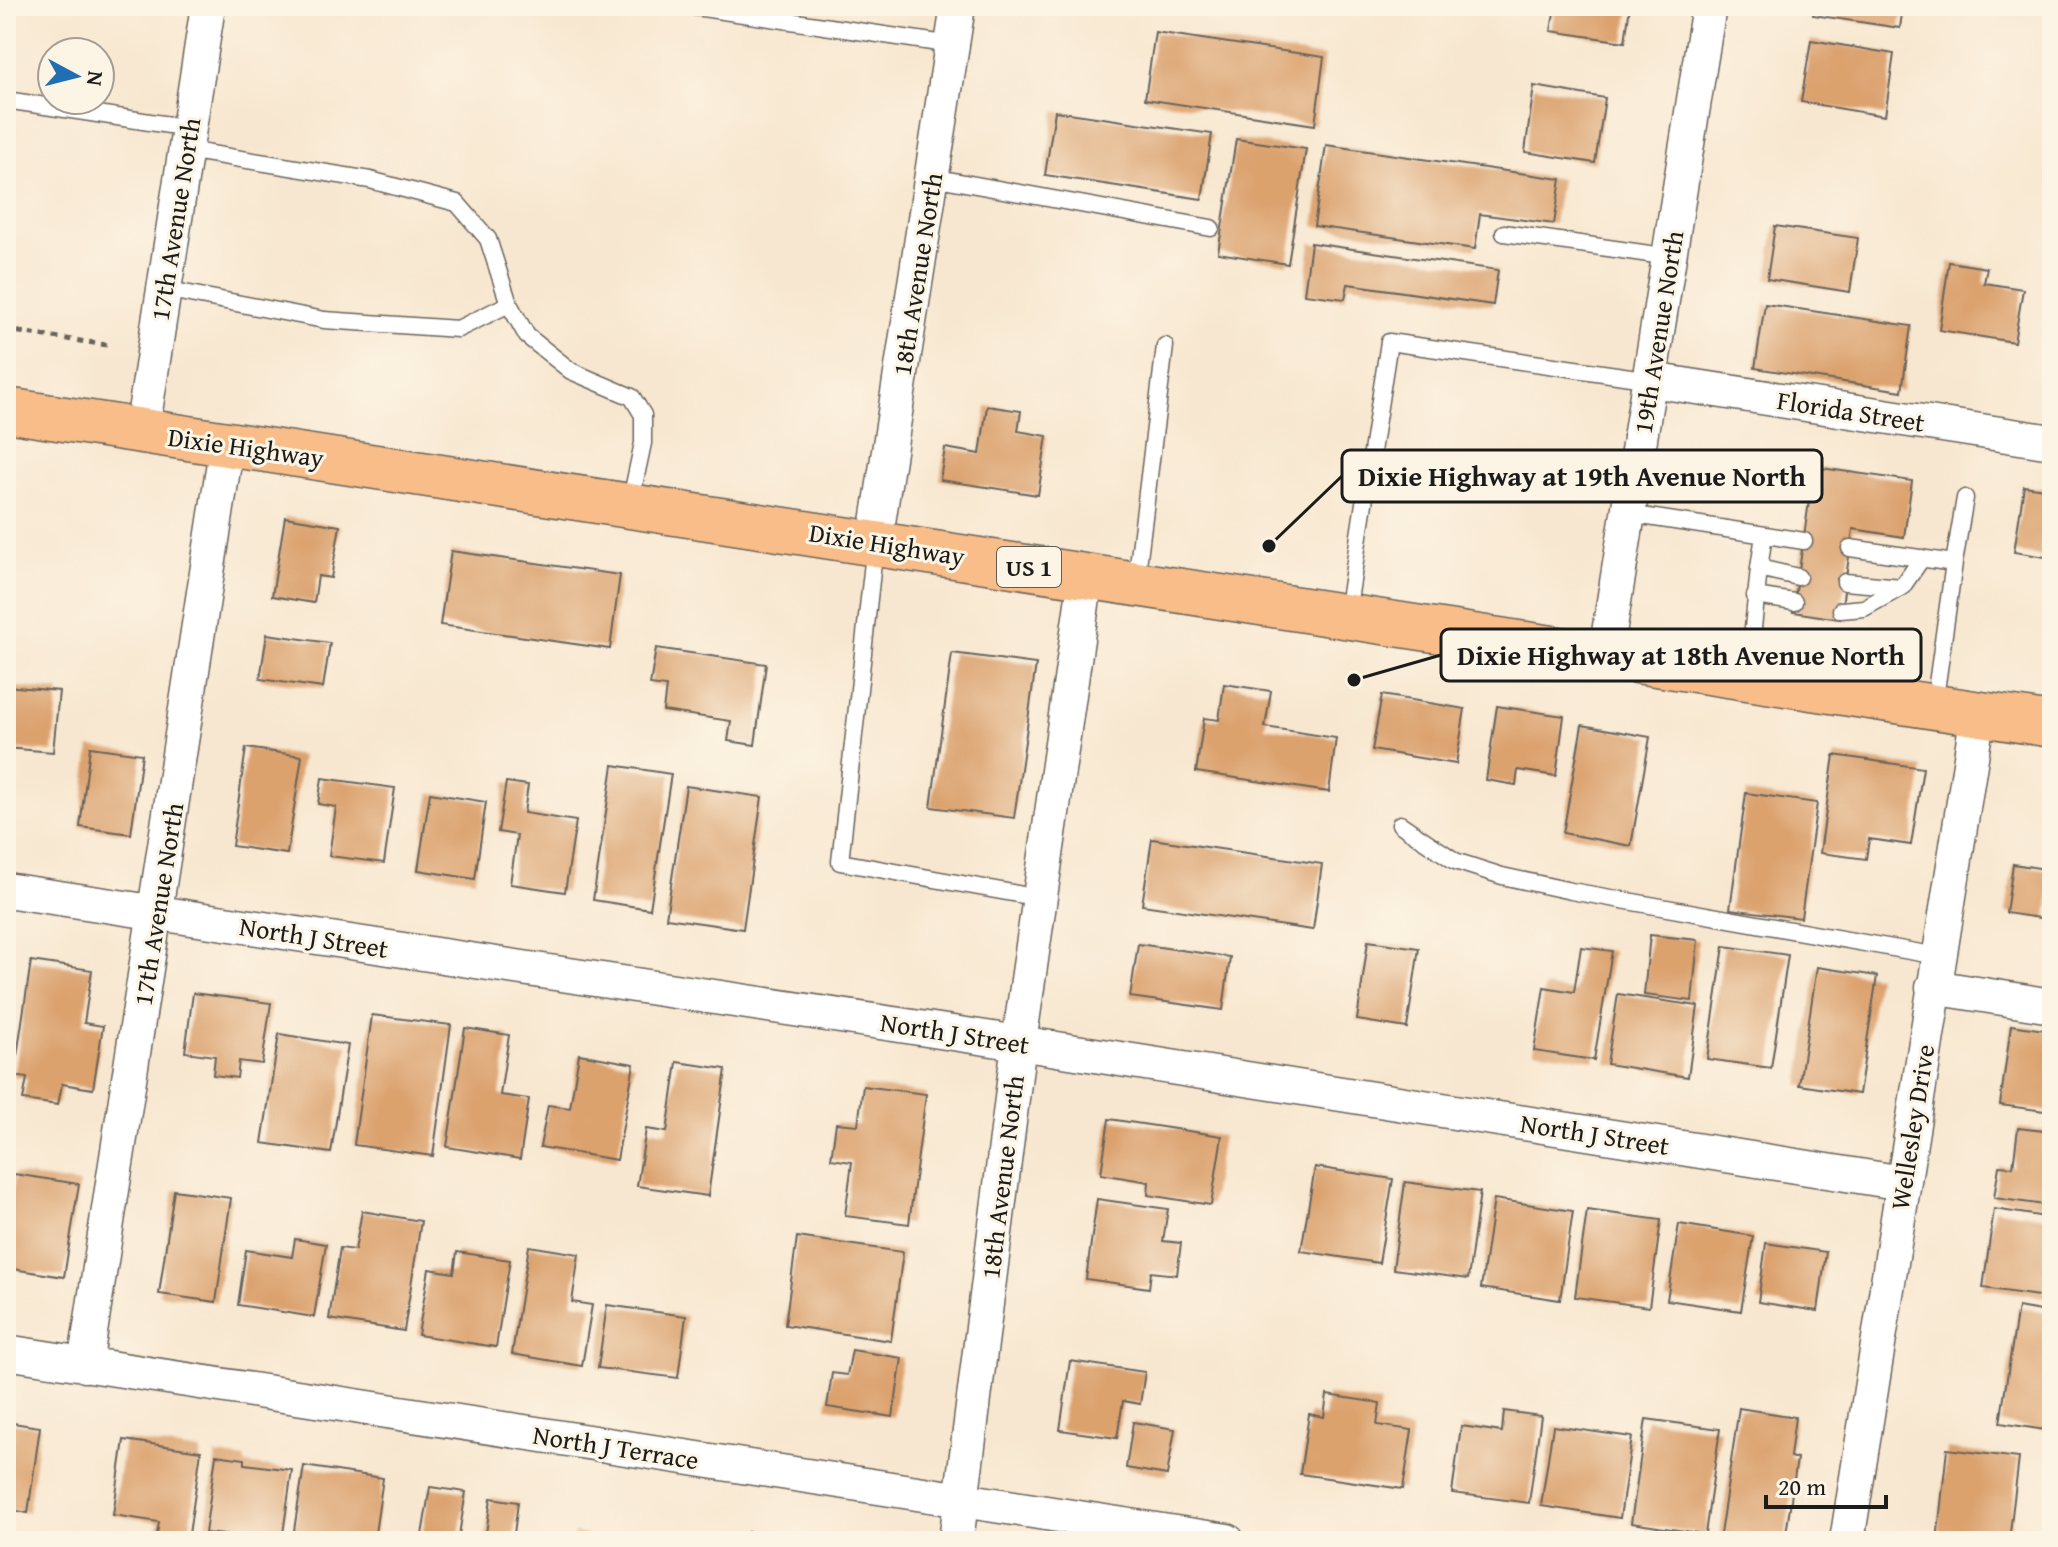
<svg xmlns="http://www.w3.org/2000/svg" width="2058" height="1547" font-family="'Gentium Book Plus',serif">
<rect width="100%" height="100%" fill="#fcf5e5"/>
<filter id="ink" filterUnits="userSpaceOnUse"><feTurbulence type="fractalNoise" baseFrequency=".0125" numOctaves="2"/><feDisplacementMap in="SourceGraphic" scale="16" xChannelSelector="R" yChannelSelector="G"/><feConvolveMatrix kernelMatrix="1 2 1 2 8 2 1 2 1" color-interpolation-filters="sRGB"/></filter>
<filter id="wash" filterUnits="userSpaceOnUse"><feTurbulence type="fractalNoise" baseFrequency=".006" numOctaves="4" result="noise"/><feDisplacementMap in="SourceGraphic" scale="32" xChannelSelector="R" yChannelSelector="G"/><feGaussianBlur stdDeviation="1.8" result="paint"/><feColorMatrix in="noise" values="0 0 0 0 0 0 0 0 0 0 0 0 0 0 0 0 0 1.4 0 .05"/><feComposite in="paint" operator="in"/></filter>
<g filter="url(#wash)">
<rect width="100%" height="100%" fill="#f8e7d0"/>
<g id="blocks">
<path fill="#dba26e" d="M1194 6H1234L1233 15Z
M1555 6H1630L1625 42 1551 31Z
M1815 6H1903L1900 28 1813 15Z
M1155 32 1324 57 1315 125 1145 99Z
M1811 40 1894 54 1885 116 1801 102Z
M1534 86 1605 98 1595 163 1525 152Z
M1055 111 1212 134 1202 199 1045 175Z
M1236 139 1306 149 1288 264 1218 253Z
M1326 145 1561 179 1554 224 1480 214 1475 249 1314 226Z
M1775 226 1858 238 1850 292 1767 279Z
M1311 243 1498 270 1493 305 1348 284 1345 299 1304 294Z
M1949 262 1987 268 1984 283 2023 289 2014 342 1939 330Z
M1765 304 1911 326 1902 391 1755 368Z
M987 406 1021 411 1018 431 1047 436 1038 495 940 480 945 448 980 454Z
M1814 467 1912 481 1904 537 1853 529 1840 619 1793 612Z
M2024 486 2052 490V558L2014 552Z
M285 517 340 526 331 578 318 576 314 603 272 596Z
M451 551 620 575 610 649 440 625Z
M267 634 330 643 323 688 260 679Z
M656 648 766 664 755 745 728 741 731 721 663 711 666 687 650 685Z
M952 653 1036 664 1014 818 931 807Z
M1224 684 1271 691 1265 727 1336 738 1329 792 1196 772 1204 718 1219 720Z
M6 686 59 691 53 752 6 748Z
M1382 695 1465 709 1456 764 1372 750Z
M1497 706 1564 716 1556 776 1518 770 1516 785 1486 780Z
M1582 725 1650 737 1631 846 1563 833Z
M90 747 142 754 131 834 80 827Z
M246 748 302 756 287 854 232 846Z
M1834 755 1923 768 1911 845 1869 839 1866 859 1820 853Z
M613 765 671 774 650 909 593 900Z
M322 778 395 788 384 863 329 856 336 807 318 804Z
M506 782 528 785 524 813 576 821 565 892 510 884 517 835 498 832Z
M686 786 762 797 743 929 666 918Z
M430 793 486 802 475 879 418 870Z
M1746 793 1817 803 1801 918 1730 909Z
M1152 839 1322 864 1313 930 1142 905Z
M2013 864 2052 870 2047 919 2006 913Z
M1650 935 1698 940 1692 1001 1644 995Z
M1368 941 1419 948 1407 1028 1357 1020Z
M1138 944 1230 957 1223 1010 1130 997Z
M1724 946 1788 955 1771 1068 1707 1059Z
M1581 947 1612 951 1594 1060 1534 1051 1544 987 1574 992Z
M31 961 92 970 84 1023 103 1026 93 1089 62 1084 58 1105 23 1100 27 1078 14 1076Z
M1817 967 1877 976 1859 1094 1799 1085Z
M193 993 271 1003 262 1064 239 1061 237 1078 213 1075 215 1056 185 1052Z
M1618 994 1698 1006 1688 1077 1607 1064Z
M372 1015 451 1025 433 1156 354 1145Z
M2011 1025 2052 1031V1112L2000 1105Z
M465 1028 509 1035 500 1095 529 1099 520 1159 447 1147Z
M279 1034 348 1045 331 1153 262 1143Z
M579 1054 634 1064 617 1160 540 1147 548 1105 570 1108Z
M677 1062 726 1069 708 1196 637 1186 646 1129 667 1132Z
M863 1086 926 1094 909 1224 845 1216 852 1162 831 1159 836 1123 858 1125Z
M1109 1119 1222 1136 1211 1205 1148 1195 1149 1182 1101 1174Z
M2018 1128 2052 1132V1206L1994 1198 1999 1166 2013 1167Z
M1315 1167 1393 1179 1379 1263 1301 1251Z
M14 1174 79 1184 64 1277 6 1268V1194H12Z
M1405 1182 1480 1192 1468 1279 1393 1269Z
M174 1190 231 1198 216 1302 159 1294Z
M1097 1199 1168 1209 1163 1241 1181 1243 1177 1275 1151 1272 1149 1288 1086 1279Z
M1494 1199 1573 1211 1560 1300 1481 1288Z
M1994 1209 2052 1218V1298L1983 1288Z
M1587 1210 1661 1220 1649 1307 1575 1297Z
M362 1211 421 1221 404 1331 329 1319 340 1248 355 1250Z
M1679 1224 1753 1236 1741 1311 1667 1300Z
M797 1237 903 1252 891 1341 785 1325Z
M295 1239 326 1244 314 1317 238 1305 246 1250 292 1257Z
M1766 1243 1826 1252 1818 1311 1758 1302Z
M529 1246 579 1254 572 1302 592 1305 582 1366 512 1354Z
M457 1252 510 1260 496 1347 418 1335 429 1269 454 1273Z
M607 1305 686 1316 678 1378 598 1368Z
M2018 1307 2052 1313V1431L2000 1423Z
M852 1350 902 1358 893 1417 827 1407 832 1373 847 1375Z
M1070 1361 1145 1372 1140 1404 1123 1401 1117 1438 1060 1430Z
M1327 1395 1380 1403 1377 1425 1412 1430 1403 1489 1300 1474 1309 1414 1324 1417Z
M1739 1408 1795 1417 1790 1457 1797 1459 1785 1541H1719Z
M1504 1411 1541 1416 1529 1503 1452 1493 1461 1426 1502 1432Z
M1646 1419 1720 1429 1705 1534 1631 1523Z
M6 1422 40 1427 28 1513 6 1509Z
M1133 1422 1175 1429 1167 1475 1126 1468Z
M1553 1426 1632 1437 1620 1518 1541 1506Z
M124 1440 201 1451 188 1541H156L159 1522 113 1515Z
M1947 1449 2019 1458 2009 1541H1937Z
M216 1455 245 1459V1464L292 1470 282 1541 205 1533Z
M304 1466 383 1478 374 1541 293 1537Z
M430 1487 466 1492 458 1541H421Z
M491 1498 518 1502 514 1534 547 1541H485Z
M748 1532 801 1539V1541H747Z
M574 1533 619 1539V1541H573Z
M388 1534 419 1539V1541H387Z"/>
</g>
</g>
<g filter="url(#ink)">
<use href="#blocks" fill-opacity="0" stroke="#69635b" stroke-width="2"/>
<g fill="none" stroke-linecap="round" stroke-linejoin="round">
<defs>
<path id="lane" d="M689 6 952 45
M6 100 189 128
M186 150 370 180 457 203 488 239 509 304 527 336 571 371 632 397 643 415V443L630 504
M932 177 1211 228
M1504 233 1670 257
M164 289 324 320 458 329 509 304
M1629 514 1804 541
M875 544 840 862 1040 898
M1850 548 1954 563 1934 705
M1954 563 1965 498
M1759 568 1764 535
M1136 582 1165 346
M1845 582 1902 587 1922 558
M1755 596 1794 602
M1841 610 1864 608 1900 588
M1347 613 1389 342 1651 380
M1748 678 1759 568 1798 577
M1400 824 1455 861 1502 876 1571 891 1938 956"/>
<path id="street" d="M1651 380 2052 442
M142 431 208 6
M875 542 958 6
M1605 658 1709 6
M6 890 1019 1043 1903 1183
M1933 987 2052 1006
M6 1352 1227 1541
M85 1365 227 443
M956 1541 1019 1043 1086 576
M1847 1541 1978 713"/>
<path id="primary" d="M6 410 2052 725"/>
</defs>
<use href="#lane" stroke="#69635b" stroke-width="19"/>
<use href="#street" stroke="#69635b" stroke-width="37"/>
<use href="#primary" stroke="#69635b" stroke-width="47"/>
<path stroke="#69635b" stroke-width="5" stroke-dasharray="6 6" stroke-linecap="butt" d="M6 330 107 345"/>
<use href="#lane" stroke="#fff" stroke-width="16"/>
<use href="#street" stroke="#fff" stroke-width="34"/>
<use href="#primary" stroke="#f8bd88" stroke-width="44"/>
</g>
</g>
<g text-anchor="middle" dominant-baseline="central" stroke-width="6" stroke-linejoin="round" paint-order="stroke">
<rect fill="#fcf5e5" stroke="#5f5d58" stroke-width="2" x="997" y="547" width="64" height="40" rx="6"/>
<g font-size="24" font-weight="bold" fill="#1c1c1c">
<text x="1029" y="567">US 1</text>
</g>
<g font-size="26" fill="#1c1c1c" stroke="#fcf5e5">
<text transform="translate(175 219) rotate(-81)">17th Avenue North</text>
<text transform="translate(917 274) rotate(-81)">18th Avenue North</text>
<text transform="translate(1658 332) rotate(-81)">19th Avenue North</text>
<text transform="translate(1851 411) rotate(9)">Florida Street</text>
<text transform="translate(246 447) rotate(8)">Dixie Highway</text>
<text transform="translate(887 544) rotate(9)">Dixie Highway</text>
<text transform="translate(158 904) rotate(-81)">17th Avenue North</text>
<text transform="translate(314 937) rotate(9)">North J Street</text>
<text transform="translate(955 1033) rotate(9)">North J Street</text>
<text transform="translate(1912 1127) rotate(-81)">Wellesley Drive</text>
<text transform="translate(1595 1134) rotate(9)">North J Street</text>
<text transform="translate(1002 1177) rotate(-83)">18th Avenue North</text>
<text transform="translate(616 1447) rotate(9)">North J Terrace</text>
</g>
</g>
<path fill="none" stroke="#1c1c1c" stroke-width="3" d="M1269 546L1342 476M1354 680L1441 655"/>
<g fill="#1c1c1c" stroke="#fcf5e5" stroke-width="3">
<circle cx="1269" cy="546" r="8"/>
<circle cx="1354" cy="680" r="8"/>
</g>
<g fill="#fcf5e5" stroke="#1c1c1c" stroke-width="3">
<rect x="1342" y="450" width="480" height="52" rx="8"/>
<rect x="1441" y="629" width="480" height="52" rx="8"/>
</g>
<g font-size="28" text-anchor="middle" font-weight="bold" fill="#1c1c1c">
<text x="1582" y="486">Dixie Highway at 19th Avenue North</text>
<text x="1681" y="665">Dixie Highway at 18th Avenue North</text>
</g>
<rect width="2058" height="1547" fill="none" stroke="#fcf5e5" stroke-width="32"/>
<g transform="translate(76 76) rotate(97)"><circle r="38" fill="#fcf5e5" stroke="#a29e95" stroke-width="2"/>
<path d="M0-6L14 30L0 20L-14 30Z" fill="#1f6fb2"/>
<text y="-12" font-size="22" font-weight="bold" text-anchor="middle" fill="#1c1c1c">N</text>
</g>
<path d="M1766 1495v12h120v-12" fill="none" stroke="#1c1c1c" stroke-width="4"/>
<text x="1778" y="1495" font-size="24" fill="#1c1c1c" stroke="#fcf5e5" stroke-width="6" paint-order="stroke">20 m</text>
</svg>
